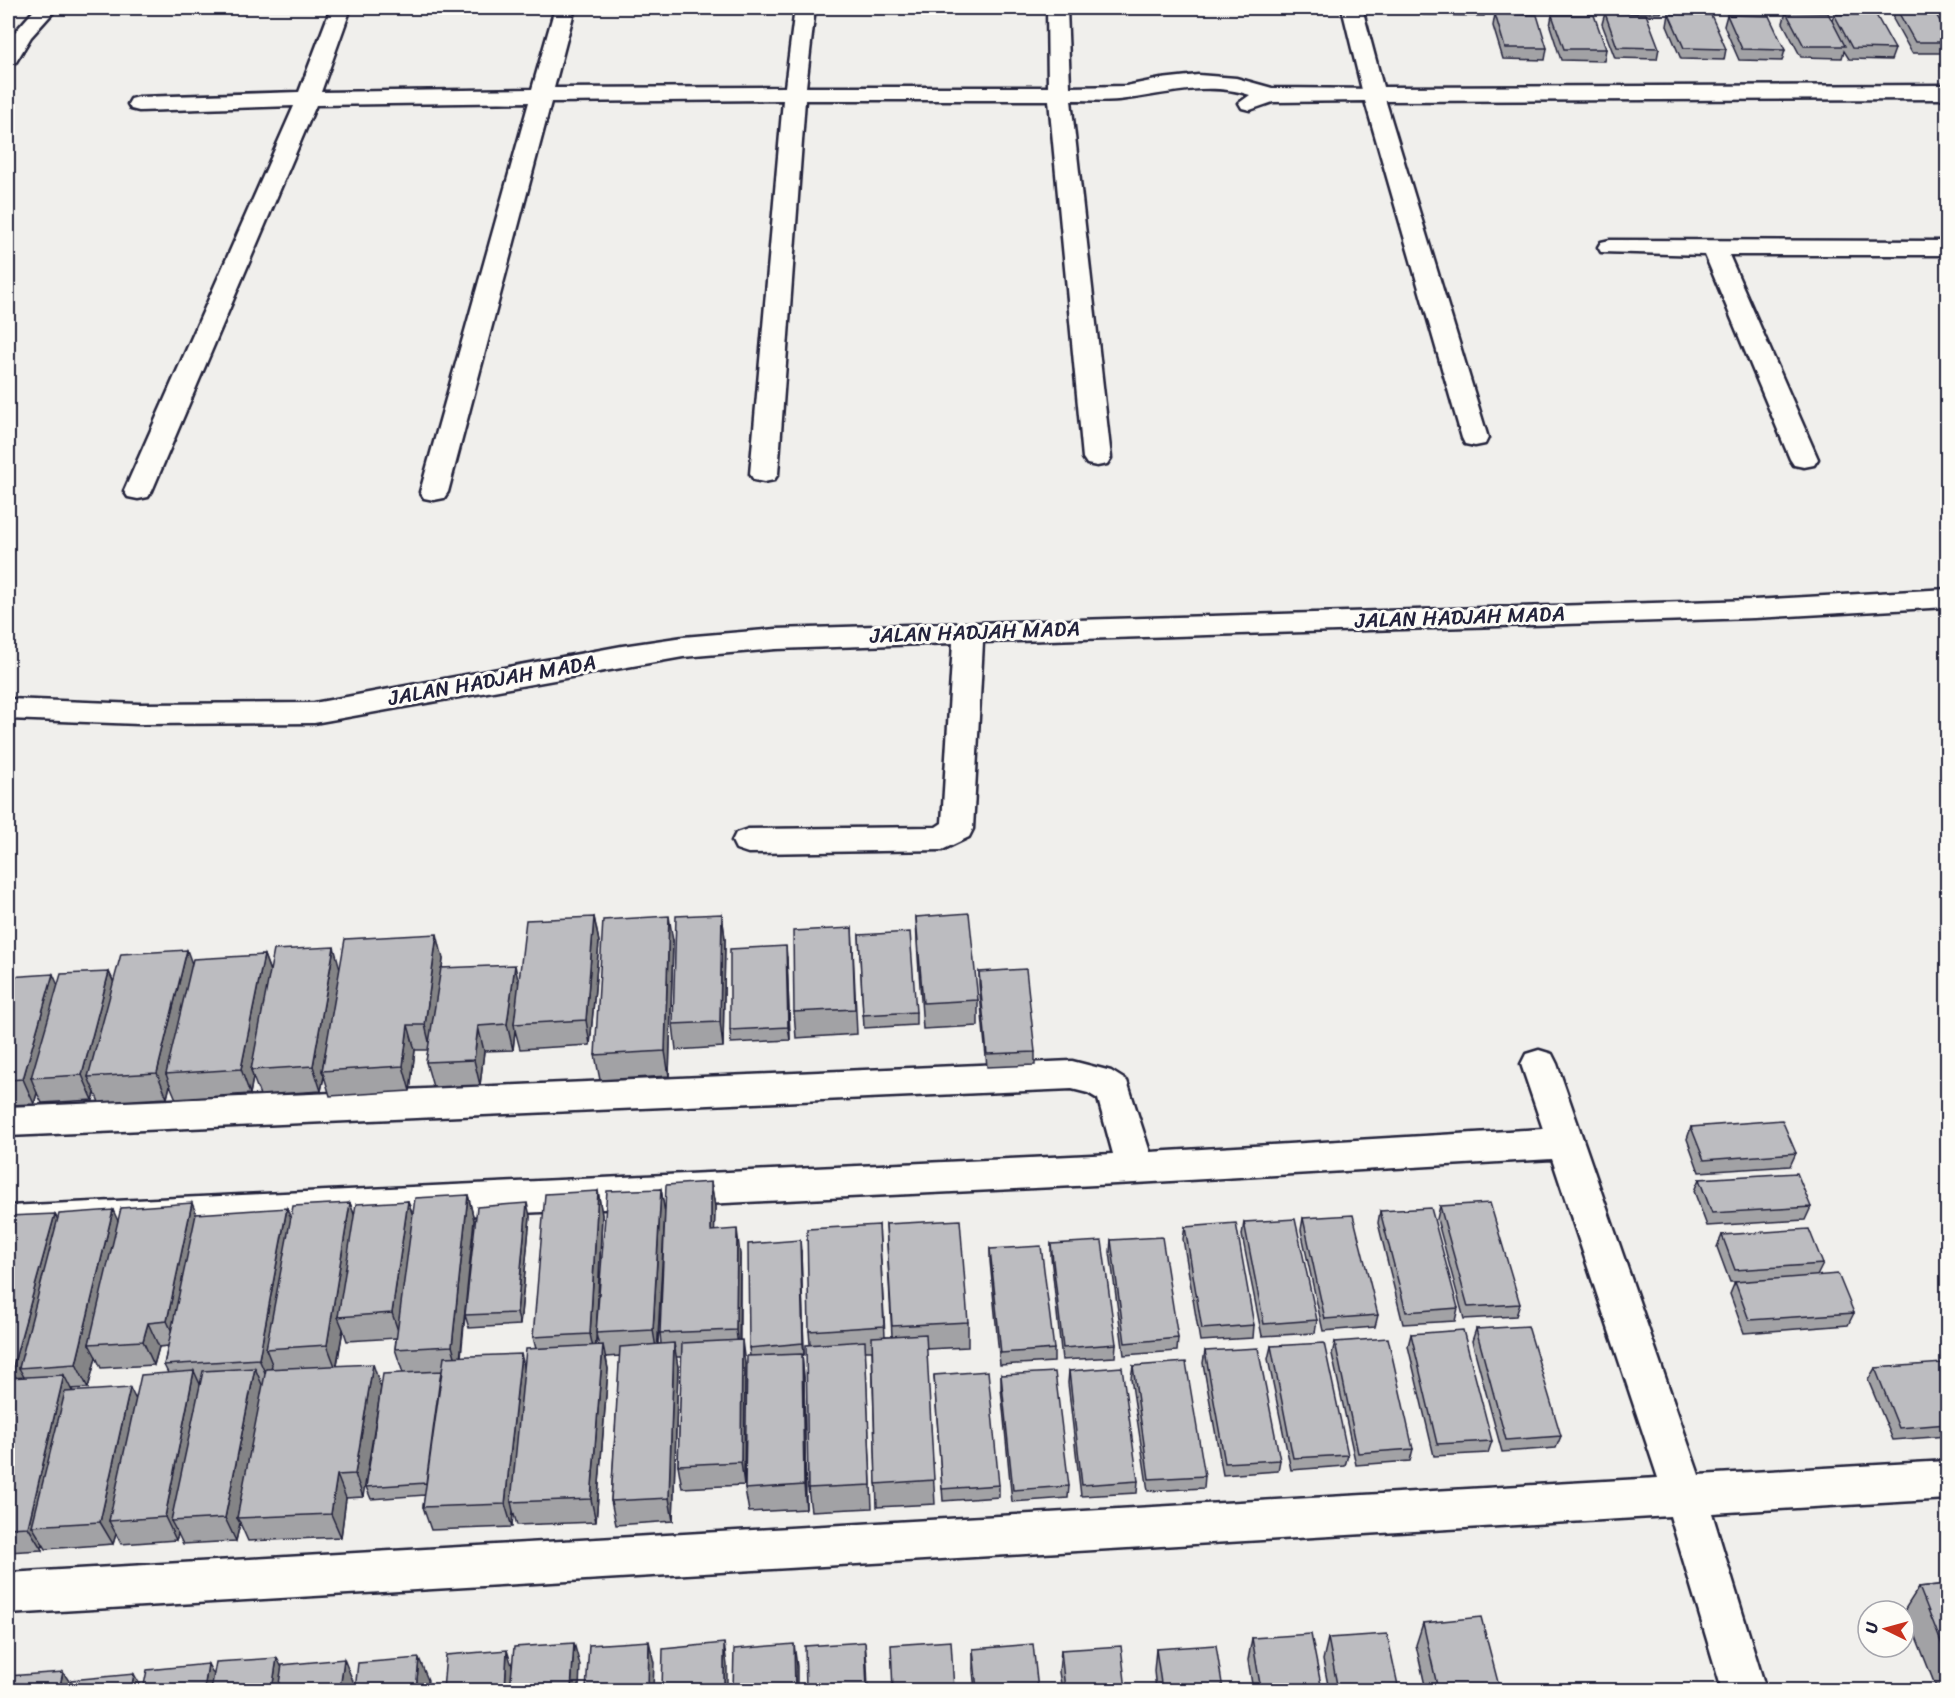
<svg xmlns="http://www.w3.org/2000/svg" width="1955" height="1698" font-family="Sriracha,sans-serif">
<rect width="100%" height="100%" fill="#f0efec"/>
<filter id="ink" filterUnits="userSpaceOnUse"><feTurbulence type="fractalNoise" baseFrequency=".0167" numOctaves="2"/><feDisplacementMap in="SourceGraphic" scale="12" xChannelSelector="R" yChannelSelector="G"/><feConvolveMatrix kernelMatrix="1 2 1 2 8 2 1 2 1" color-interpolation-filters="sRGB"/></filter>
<g filter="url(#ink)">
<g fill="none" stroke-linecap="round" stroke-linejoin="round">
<defs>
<path id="minor" d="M36 8H57L31 37 16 62 8 63V40Z
M331 8H351L321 92 532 89 555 8H575L554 88 785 87 795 8H815L806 87H1048L1047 8H1067L1070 87 1126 86 1161 79 1198 75 1236 78 1272 88 1382 89 1488 438 1485 444 1475 446 1465 444 1462 438 1365 101 1273 102 1250 110 1242 108 1239 103 1250 95C1208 81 1168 94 1126 99 1109 102 1089 100 1071 100L1111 458 1107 464 1097 466 1087 464 1083 458 1049 100H805L778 474 774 480 764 482 754 480 750 474 783 100 551 102 448 492 444 498 434 500 424 498 420 492 529 102 316 105 152 491 148 497 138 499 128 497 124 491 294 106 139 111 131 109 128 104 131 99 139 97 299 92Z
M1610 240 1948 241V255H1729L1818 459 1814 465 1804 467 1794 465 1790 459 1705 255 1601 252 1598 247 1601 242Z
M1948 589V607L1754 618 983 642 973 829 969 837 942 850 748 853 736 849 732 841 736 833 748 829 936 827 942 823 953 643 776 649 683 657 314 723 139 724 8 719V699L139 704 314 703 622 646 683 637 776 629 1754 600Z
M1539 1050 1552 1054 1557 1064 1699 1475 1948 1461V1499L1712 1513 1766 1690H1722L1670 1516 8 1614V1573L1658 1478 1552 1159 1136 1183 8 1238V1206L1113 1154 1098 1099 1088 1093 1072 1089 8 1136V1107L1072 1061 1111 1071 1127 1081 1150 1152 1543 1129 1521 1064 1526 1054Z"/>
<path id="tertiary" d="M1342 8H1362L1383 87 1948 85V99L1374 101 1366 99 1363 94Z"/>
</defs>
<use href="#minor" stroke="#22223b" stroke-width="5"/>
<use href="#tertiary" stroke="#22223b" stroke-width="5"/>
<use href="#minor" fill="#fdfcf7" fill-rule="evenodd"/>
<use href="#tertiary" fill="#fdfcf7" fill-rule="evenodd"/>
</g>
<path fill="#a2a2a5" stroke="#22223b" stroke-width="1.5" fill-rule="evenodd" d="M1421 8H1485L1484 16 1423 15Z
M1492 8H1567V10L1492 9Z
M1618 8H1663L1661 13H1620Z
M1714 8H1755V9Z
M1758 8H1799V9Z
M1896 8 1947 33V53H1912L1893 19Z
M1786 12 1832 21 1834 14 1895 49 1891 60 1849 59 1844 51 1842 58 1801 57 1783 23Z
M1605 13 1659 48 1657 59 1615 58 1602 24Z
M1495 14 1547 48 1545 60 1503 59 1493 26Z
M1669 14 1726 49 1724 60 1681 59 1667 26Z
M1947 14V31L1944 25Z
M1552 15 1606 49 1604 61 1561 60 1550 26Z
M1727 15 1785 50 1782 61 1739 60 1724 26Z
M722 914 725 939 723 1047 676 1050 673 1024Z
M594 917 599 942 590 1045 520 1049 515 1030 513 1050 484 1051 480 1085 433 1087 426 1062 428 1050H415L410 1091 330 1096 324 1076 321 1091 260 1095 253 1077 250 1094 176 1099 170 1085 167 1098 99 1102 95 1093 93 1100 42 1103 37 1093 34 1104 8 1105V977L58 984 109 972 114 982 192 963 264 955 270 971 340 968 443 959 442 968 519 983Z
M916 917 978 1000V1026L923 1029 917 942Z
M852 928 857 1034 796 1038 794 1012Z
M859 935 916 1012V1025L864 1028Z
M673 941 669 1076 600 1080 595 1055Z
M787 958 790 1040 731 1043 730 1030Z
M979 972 1035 1052V1065L987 1067 979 984Z
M1691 1127 1796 1153 1790 1166 1699 1172 1687 1139Z
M1699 1179 1811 1207 1805 1220 1707 1226 1694 1191Z
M711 1182 715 1207 714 1231 740 1254V1340L745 1364 744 1485 682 1488 678 1465 682 1357H676L678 1367 673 1521 616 1525 611 1501 620 1356 606 1357 608 1369 596 1522 517 1525 513 1511 512 1527 431 1530 423 1507 425 1495 371 1499 366 1487 403 1373 395 1349 396 1338 347 1341 343 1329 337 1366 363 1497 346 1498 341 1537 248 1541 240 1523 236 1541 183 1544 178 1534 176 1540 121 1544 116 1534 113 1544 46 1549 43 1544 42 1550 8 1552V1216L58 1219 118 1220 196 1214 290 1218 350 1203 354 1215 408 1201 413 1215 468 1195 474 1220 461 1357 524 1367 536 1349 533 1337 598 1191 602 1215 597 1326 661 1189 665 1213 658 1344H661L660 1333ZM596 1334 599 1346H596ZM168 1346 164 1365 168 1373 135 1398 73 1391 71 1389 88 1388 96 1357 101 1368 154 1365 159 1347Z
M1440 1206 1520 1304 1516 1316 1464 1319 1437 1219Z
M1380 1211 1458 1308 1455 1321 1403 1324 1378 1223Z
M530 1216 520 1325 469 1328 465 1315Z
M1303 1218 1378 1315 1375 1327 1323 1331 1301 1230Z
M1244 1222 1317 1320 1315 1333 1262 1336 1242 1235Z
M886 1224 968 1322V1347L926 1349 935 1504 877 1507 872 1351H865L872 1508 811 1511 808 1488 810 1344 809 1331 879 1225 885 1336H892Z
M1185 1227 1254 1325 1253 1338 1200 1341 1183 1239Z
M1722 1235 1823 1264 1817 1276 1854 1313 1848 1325 1744 1333 1730 1294 1735 1282H1730L1717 1247Z
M1111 1240 1178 1338 1177 1351 1124 1355 1110 1252Z
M1051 1244 1116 1344 1115 1357 1062 1360 1051 1257Z
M990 1249 1054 1349V1362L1000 1365 990 1261Z
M801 1252 804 1355 802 1356 804 1378 806 1509 749 1512 745 1489 750 1356 749 1348Z
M1476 1329 1561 1436 1556 1448 1502 1452 1472 1341Z
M1411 1334 1492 1441 1488 1453 1434 1456 1408 1346Z
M1335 1342 1413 1449 1410 1461 1356 1465 1332 1354Z
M1271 1346 1348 1455 1345 1466 1291 1470 1268 1359Z
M1205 1351 1280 1460 1278 1471 1223 1475 1203 1363Z
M1133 1366 1205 1476 1204 1488 1148 1491 1131 1378Z
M1875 1368 1947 1373V1436L1893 1440 1868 1380Z
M1069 1371 1138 1481 1137 1493 1081 1496 1068 1383Z
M934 1375 999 1485V1497L943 1501Z
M1001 1375 1069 1486 1068 1498 1012 1502 1001 1388Z
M1947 1584V1690H1937L1905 1609 1919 1587Z
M1423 1623 1500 1690H1426L1416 1645Z
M1252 1638 1322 1690H1253L1248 1660Z
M1328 1638 1399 1690H1329L1323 1660Z
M973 1649 1038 1690H975L973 1671Z
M1156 1649 1223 1690H1156L1154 1671Z
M1061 1650 1126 1690H1062L1059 1672Z"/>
<path fill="#848486" stroke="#22223b" stroke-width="1.5" d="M722 914 725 939 723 1047 720 1022Z
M669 916 673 941 669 1076 665 1051Z
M594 917 599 942 590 1045 586 1020Z
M437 934 443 959 431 1050 425 1025Z
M786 946 787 958 790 1040 788 1027Z
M334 947 341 972 322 1071 324 1076 321 1091 313 1066Z
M187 950 196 975 166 1074 170 1085 167 1098 157 1073Z
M264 955 273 980 251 1070 253 1077 250 1094 241 1069Z
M515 965 520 990 514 1024 515 1030 513 1050 507 1024Z
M109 972 120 997 88 1077 95 1093 93 1100 82 1075Z
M53 974 64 999 31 1078 37 1093 34 1104 23 1079Z
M408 1025 415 1050 410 1091 403 1066Z
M478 1026 484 1051 480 1085 474 1060Z
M711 1182 715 1207 714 1256 711 1231Z
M661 1189 665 1213 657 1354 653 1330Z
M598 1191 602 1215 595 1358 590 1334Z
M468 1195 474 1220 459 1370 452 1346Z
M408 1201 416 1225 400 1337 392 1313Z
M192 1203 202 1228 178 1345 167 1321Z
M350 1203 359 1228 338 1317 343 1329 336 1369 327 1345Z
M527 1203 530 1216 520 1325 517 1313Z
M287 1208 296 1233 266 1349 272 1364 269 1382 259 1359Z
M113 1210 124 1234 89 1344 96 1357 88 1388 76 1364Z
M55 1214 67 1239 19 1368 28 1384 25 1393 12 1370Z
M737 1229 740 1254 739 1354 736 1330Z
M800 1240 801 1252 804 1355 803 1343Z
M148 1323 159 1347 154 1365 143 1341Z
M742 1340 745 1364 744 1485 741 1462Z
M674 1343 678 1367 673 1521 669 1498Z
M603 1345 608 1369 596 1522 591 1499Z
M521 1354 527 1378 511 1502 513 1511 512 1527 505 1504Z
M802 1354 804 1378 806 1509 804 1485Z
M373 1364 381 1388 363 1497 355 1474Z
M255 1368 265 1392 237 1518 240 1523 236 1541 225 1518Z
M194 1371 205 1395 171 1521 178 1534 176 1540 165 1517Z
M441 1371 444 1383 430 1495 426 1483Z
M64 1375 76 1399 32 1526 43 1544 42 1550 28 1527Z
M130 1388 142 1412 109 1521 116 1534 113 1544 100 1522Z
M337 1475 346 1498 341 1537 331 1514Z
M649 1641 654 1663 653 1690H648Z
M865 1642 867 1664 868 1690H867Z
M574 1643 580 1665 579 1690H571Z
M724 1643 727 1665V1690H724Z
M794 1644 797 1666V1690H795Z
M507 1650 514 1672 513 1690H505Z
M277 1658 288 1680 286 1690H272Z
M419 1658 428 1680 427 1690H416Z
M344 1659 353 1681 352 1690H340Z
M208 1664 220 1686 219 1690H204Z
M63 1672 75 1690H59Z
M134 1674 143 1690H131Z"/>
<path fill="#bcbcc0" stroke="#22223b" stroke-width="1.5" d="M1896 8 1933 9 1947 33V42H1915Z
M1786 12 1828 13 1845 46H1804Z
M1605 13 1646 14 1659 48 1617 47Z
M1495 14 1537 15 1547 48H1505Z
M1669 14 1711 15 1726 49 1684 48Z
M1834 14 1876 15 1895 49 1852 48Z
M1552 15H1594L1606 49H1564Z
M1727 15 1769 16 1785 50 1742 49Z
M969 913 978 1000 923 1003 916 917Z
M722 914 720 1022 673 1024 676 916Z
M669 916 665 1051 595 1055 603 920Z
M594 917 586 1020 514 1024 526 920Z
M852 928 855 1009 794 1012 793 931Z
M910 932 916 1012 863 1015 859 935Z
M437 934 425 1025H408L403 1066 322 1071 345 939Z
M786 946 788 1027 730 1030V949Z
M334 947 313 1066 251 1070 274 950Z
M187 950 157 1073 88 1077 121 954Z
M264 955 241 1069 166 1074 193 959Z
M515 965 507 1024 478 1026 474 1060 426 1062 441 968Z
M1026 969 1035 1052 987 1054 979 972Z
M109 972 82 1075 31 1078 61 974Z
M53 974 23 1079 8 1080V977Z
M1782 1120 1796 1153 1704 1160 1691 1127Z
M1797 1173 1811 1207 1712 1213 1699 1179Z
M711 1182V1231L737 1229 736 1330 660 1333 666 1185Z
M661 1189 653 1330 596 1333 607 1191Z
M598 1191 590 1334 533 1337 545 1194Z
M468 1195 452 1346 395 1349 415 1198Z
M408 1201 392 1313 338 1317 356 1204Z
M192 1203 167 1321 148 1323 143 1341 89 1344 121 1208Z
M350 1203 327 1345 266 1349 293 1206Z
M527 1203 517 1313 465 1315 477 1207Z
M1490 1203 1520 1304 1468 1307 1440 1206Z
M287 1208 259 1359 164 1365 196 1214Z
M1431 1208 1458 1308 1406 1312 1380 1211Z
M113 1210 76 1364 19 1368 59 1214Z
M55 1214 12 1370H8V1216Z
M1353 1215 1378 1315 1325 1319 1303 1218Z
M1295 1219 1317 1320 1264 1324 1244 1222Z
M960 1220 968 1322 892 1326 886 1224Z
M1236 1223 1254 1325 1202 1329 1185 1227Z
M879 1225 884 1326 809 1331 807 1229Z
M1809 1229 1823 1264 1735 1270 1722 1235Z
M1162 1237 1178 1338 1125 1343 1111 1240Z
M800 1240 803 1343 749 1348 748 1244Z
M1102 1241 1116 1344 1063 1348 1051 1244Z
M1041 1246 1054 1349 1001 1353 990 1249Z
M1838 1274 1854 1313 1749 1320 1735 1282Z
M1528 1326 1561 1436 1506 1440 1476 1329Z
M1463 1330 1492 1441 1437 1444 1411 1334Z
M926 1334 934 1480 876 1484 872 1337Z
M1388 1338 1413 1449 1358 1453 1335 1342Z
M742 1340 741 1462 678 1465 682 1343Z
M865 1341 871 1485 808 1488 806 1345Z
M674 1343 669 1498 611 1501 620 1347Z
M1324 1343 1348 1455 1293 1458 1271 1346Z
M603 1345 591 1499 511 1502 526 1349Z
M1258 1348 1280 1460 1225 1463 1205 1351Z
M521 1354 505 1504 423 1507 444 1357Z
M802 1354 804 1485 745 1489 747 1356Z
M1186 1362 1205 1476 1149 1479 1133 1366Z
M1943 1363 1947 1373V1424L1899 1428 1875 1368Z
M373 1364 355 1474 337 1475 331 1514 237 1518 266 1369Z
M1122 1367 1138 1481 1082 1485 1069 1371Z
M255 1368 225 1518 171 1521 203 1371Z
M194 1371 165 1517 109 1521 141 1375Z
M441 1371 426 1483 366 1487 383 1374Z
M988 1371 999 1485 942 1489 934 1375Z
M1055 1372 1069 1486 1013 1490 1001 1375Z
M64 1375 28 1527 8 1528V1378Z
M130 1388 100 1522 32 1526 65 1392Z
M1947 1584V1657L1919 1587Z
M1481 1617 1500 1690H1438L1423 1623Z
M1311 1634 1322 1690H1261L1252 1638Z
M1387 1634 1399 1690H1338L1328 1638Z
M649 1641 648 1690H586L589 1645Z
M951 1641 954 1690H893L891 1645Z
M865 1642 867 1690H806L805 1646Z
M574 1643 571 1690H510L514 1647Z
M724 1643V1690H662L663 1649Z
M794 1644 795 1690H733L734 1649Z
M1033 1644 1038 1690H977L973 1649Z
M1216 1645 1223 1690H1162L1156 1649Z
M1121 1646 1126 1690H1065L1061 1650Z
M507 1650 505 1690H443L446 1655Z
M277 1658 272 1690H211L216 1662Z
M419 1658 416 1690H355L358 1663Z
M344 1659 340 1690H278L282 1665Z
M208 1664 204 1690H143L147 1670Z
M63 1672 59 1690H8V1676Z
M134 1674 131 1690H69L71 1680Z"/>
</g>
<g text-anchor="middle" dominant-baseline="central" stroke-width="6" stroke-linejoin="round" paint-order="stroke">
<g font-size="21" fill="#22223b" stroke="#fdfcf7">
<text transform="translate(1460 617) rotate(-2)">JALAN HADJAH MADA</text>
<text transform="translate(975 632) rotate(-2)">JALAN HADJAH MADA</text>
<text transform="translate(492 680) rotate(-10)">JALAN HADJAH MADA</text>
</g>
</g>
<rect width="1955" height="1698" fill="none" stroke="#fdfcf7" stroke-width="30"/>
<rect x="15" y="15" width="1925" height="1668" fill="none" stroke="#22223b" stroke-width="2" filter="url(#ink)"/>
<g transform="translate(1886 1629) rotate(275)"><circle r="28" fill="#fdfcf7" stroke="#a5a5ac" stroke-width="1.5"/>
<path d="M0-4.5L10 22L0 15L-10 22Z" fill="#c8321e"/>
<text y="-9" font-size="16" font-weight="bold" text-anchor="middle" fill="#22223b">U</text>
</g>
</svg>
